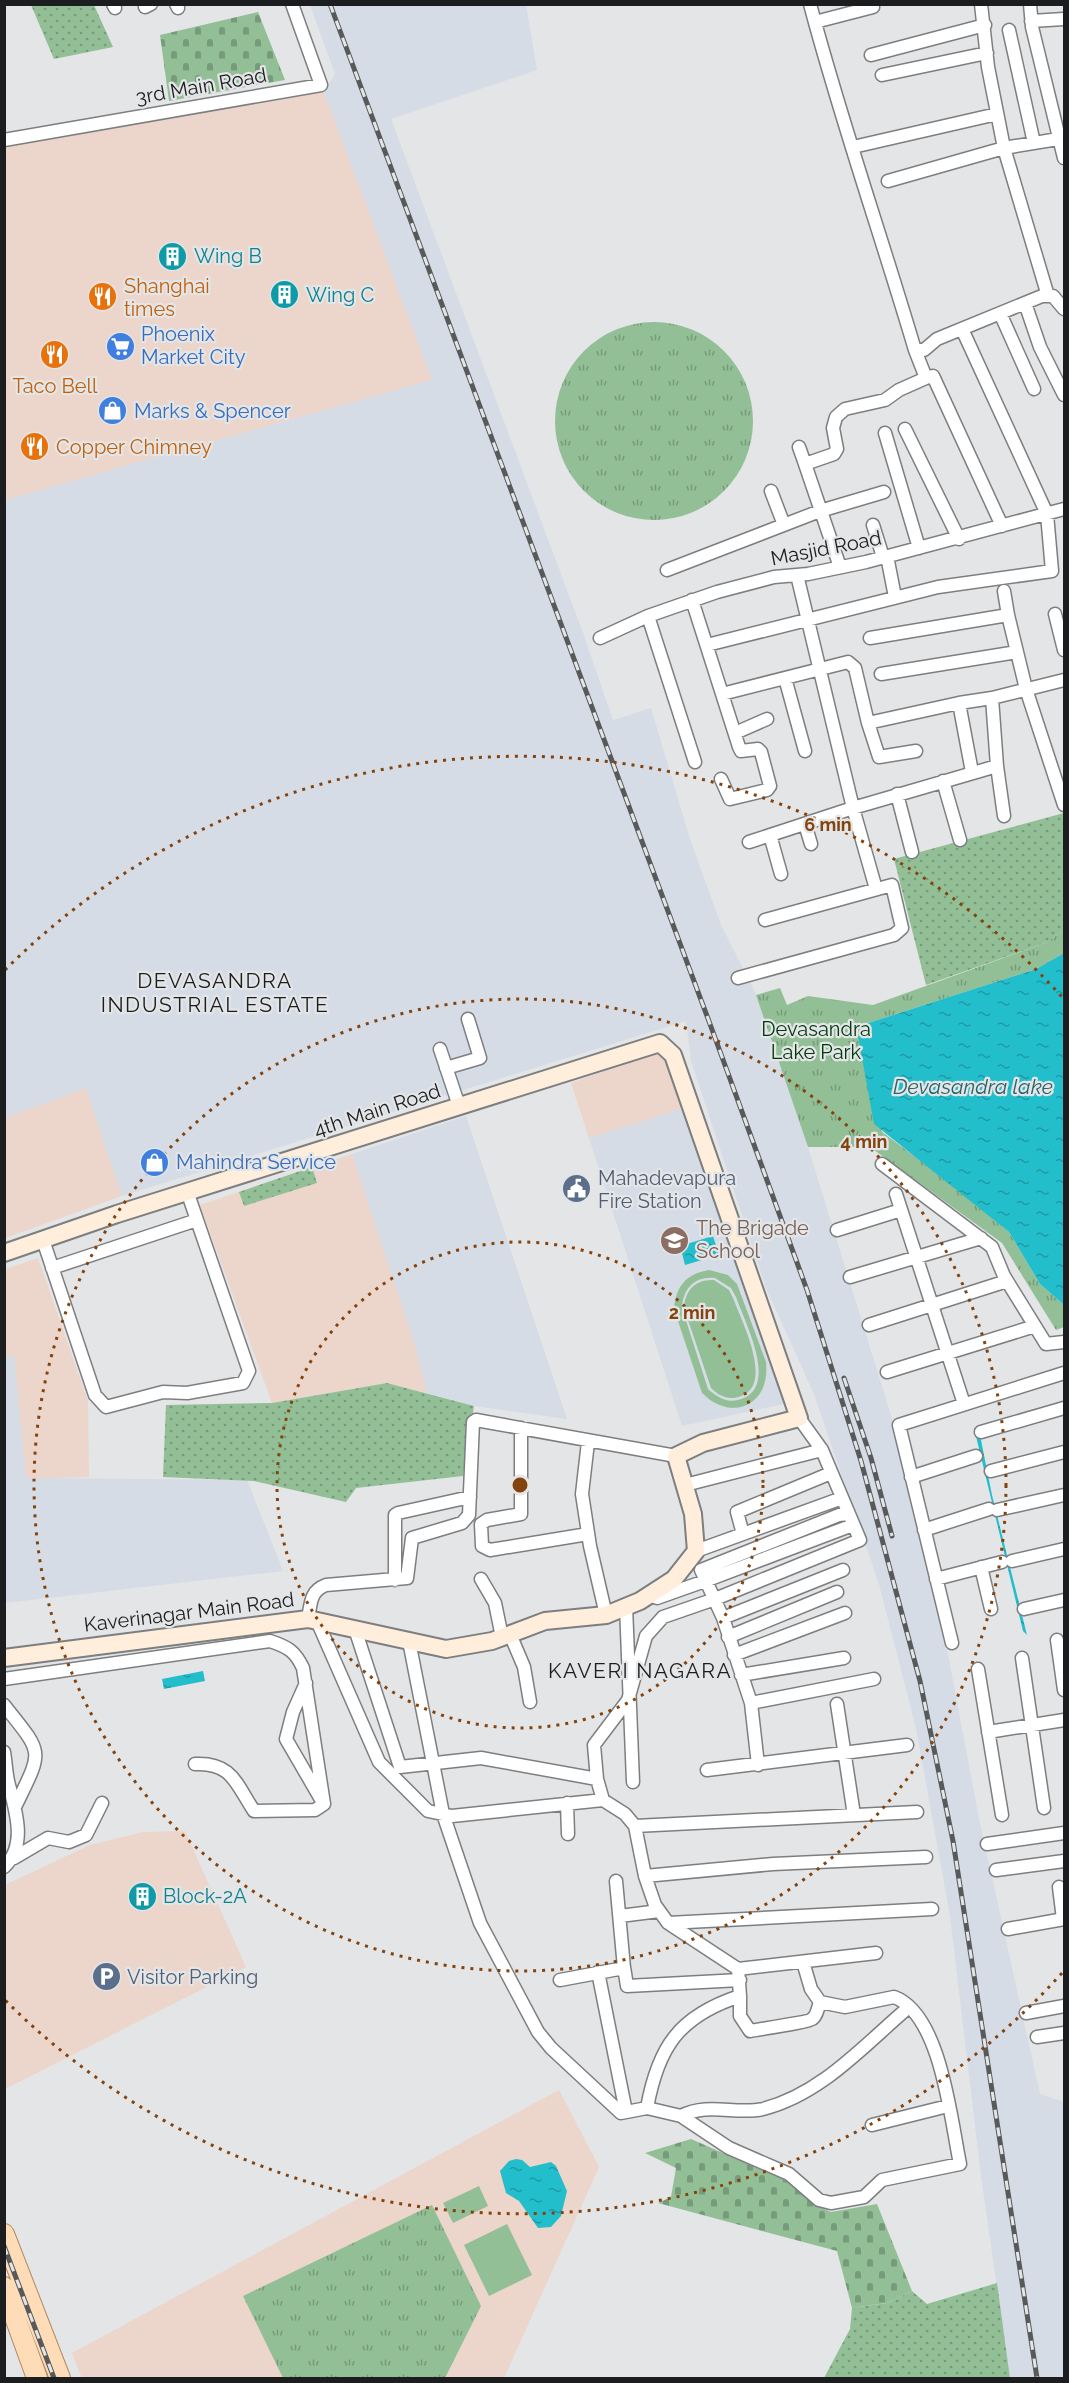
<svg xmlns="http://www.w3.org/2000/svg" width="1069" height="2383" font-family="Raleway,sans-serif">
<defs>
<pattern id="grass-dots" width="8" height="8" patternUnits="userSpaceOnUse" patternTransform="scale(1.5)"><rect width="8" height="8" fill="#93bf96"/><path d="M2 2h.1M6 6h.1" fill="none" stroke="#779b7a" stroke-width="1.8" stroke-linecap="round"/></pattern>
<pattern id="cemetery-stones" width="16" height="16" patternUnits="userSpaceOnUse" patternTransform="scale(1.5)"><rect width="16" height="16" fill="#93bf96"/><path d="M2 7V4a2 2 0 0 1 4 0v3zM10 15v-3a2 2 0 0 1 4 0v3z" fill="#779b7a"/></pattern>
<pattern id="park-tufts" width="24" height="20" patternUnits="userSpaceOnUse" patternTransform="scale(1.5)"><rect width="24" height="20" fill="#93bf96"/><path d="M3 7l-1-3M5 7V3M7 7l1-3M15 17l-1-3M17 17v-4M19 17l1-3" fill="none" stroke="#779b7a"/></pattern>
<pattern id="water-ripples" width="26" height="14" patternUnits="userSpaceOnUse" patternTransform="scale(1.5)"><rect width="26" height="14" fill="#23becc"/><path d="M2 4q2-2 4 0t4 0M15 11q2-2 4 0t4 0" fill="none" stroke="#1e9aa5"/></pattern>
</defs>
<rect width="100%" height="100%" fill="#e3e5e7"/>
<path fill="#ecd5ca" d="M324 92 432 380 5 500V146Z
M656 1053 664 1056 671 1066 685 1108 589 1138 571 1083Z
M86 1088 122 1196 5 1238V1118Z
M352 1154 415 1345 427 1393 387 1383 272 1403 200 1205Z
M38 1258 88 1401 89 1477 26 1479 14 1355 5 1359V1269Z
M185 1831 246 1967 5 2089V1885L90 1845 143 1832Z
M559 2090 599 2167 504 2378H82L72 2353Z"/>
<path fill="#d5dce5" d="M310 5H526L537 70 391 119 583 633 613 720 651 708 690 839 721 925 756 994 808 1147 893 1422 948 1654 979 1819 1040 2094 1064 2102V2378H1010L981 2176 950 1916 916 1728 879 1584 814 1394 766 1288 691 1061 686 1021 122 1196 86 1088 5 1118V500L432 380 324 92 335 74Z
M685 1108 784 1404 682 1426 589 1138Z
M466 1116 567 1419 474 1406 427 1393 415 1345 352 1154Z
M14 1354 26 1478 247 1480 283 1571 5 1603 4 1359Z"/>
<path fill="url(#grass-dots)" d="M31 5H94L113 47 54 59Z
M1064 813V930L1045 943 926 985 894 859Z
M312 1167 317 1183 244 1206 239 1192Z
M387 1383 474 1406 463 1476 356 1488 346 1502 254 1481 163 1477 166 1405 272 1403Z
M997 2283 1010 2378H824L850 2329 852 2308 887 2303 912 2291 927 2304Z"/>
<path fill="url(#cemetery-stones)" d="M258 12 285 80 169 101 160 35Z
M691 2139 791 2183 813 2203 831 2212 877 2204 912 2291 887 2303 852 2308 837 2251 658 2203 671 2197 676 2168 645 2153Z"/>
<path fill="url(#park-tufts)" d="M555 421a99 99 0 1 1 198 0a99 99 0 1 1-198 0Z
M1064 930V953L1036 969 862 1025 882 1132 949 1182 1009 1232 1040 1284 1064 1305V1327L1056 1330 1002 1243 870 1147H808L756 995 780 988 787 1005 808 996 873 1005 1045 943Z
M432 2205 481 2306 445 2378H283L243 2296Z"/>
<path fill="#93bf96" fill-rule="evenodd" d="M709 1270 728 1275 737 1284 766 1362C771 1405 732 1423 702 1393L674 1309C676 1286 686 1274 709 1270ZM715 1278 731 1288 736 1297C745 1323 781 1390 738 1400 726 1403 717 1397 708 1389L682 1308C683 1288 695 1276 715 1278Z
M714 1280 729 1290 733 1298C742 1322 774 1384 741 1396 729 1401 719 1396 711 1388L684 1308C685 1290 696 1279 714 1280Z
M479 2186 488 2206 453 2223 443 2203Z
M507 2224 532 2275 489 2296 464 2245Z"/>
<path fill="url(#water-ripples)" d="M1064 953V1305L1040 1284 1009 1232 874 1124 858 1036 862 1025 1036 969Z
M713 1236 719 1255 685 1265 680 1246Z
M1064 1402V1405L979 1430 992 1495 1027 1635 1023 1631 974 1428Z
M203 1671 205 1681 164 1689 162 1679Z
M516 2159 522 2160 530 2167 551 2162 556 2166 567 2191 561 2216 551 2227 538 2228 519 2201 506 2193 500 2171 509 2161Z"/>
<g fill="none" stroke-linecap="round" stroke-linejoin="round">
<defs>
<path id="street" d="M113 4 115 8
M176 4 178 8
M810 4C841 121 881 235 915 350H924L937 339 1042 296H1053L1064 309
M981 4 988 67 1004 148 1048 296
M1030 4 1032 27 1064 158
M145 7 151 4
M1031 21 1064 19
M815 22 873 7
M1009 30 1034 143
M871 55 985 25
M882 75 987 53
M4 140 321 85 292 4
M853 147 997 114
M888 181 1004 148 1064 138
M1025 303 1040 347 1064 395
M1000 313 1034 389
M926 378 933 376 1002 526
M905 429 959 539
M885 433 919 548
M799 447 805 464
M771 491 784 525
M873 525 883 557
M887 556 895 597
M840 567 805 464 834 454 837 449 833 428 836 417 845 409 885 400 899 390 926 378 915 350
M667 570 820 511 884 492
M797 575 853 808 876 889
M1004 591 1008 615
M692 600 739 747 741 751 758 749 761 752 770 786 767 790 730 799 721 779
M1055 614 1064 650
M648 616 695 762
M600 638 648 616 717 592 774 577 808 574 866 562 1064 509
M870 638 1008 615 1026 689 1064 805
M707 645 938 587 1052 571 1047 514 962 329
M881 674 1017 652
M785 678 805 751
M722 694 848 662 855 668 868 723 959 703 972 772
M959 703 992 698
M868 723 879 757 916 751
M735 733 767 719
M997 766 1004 816
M943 781 960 840
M897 794 912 852
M805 824 811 844
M770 835 781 874
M749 842 853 808 997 766 992 698 1064 680
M738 978 894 935 902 928 892 885 765 920
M440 1049 459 1106
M446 1068 480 1058 468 1019
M882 1164 992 1247 1004 1276 1046 1344 1064 1342
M896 1194 964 1404
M837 1230 901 1210
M43 1240 95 1395 106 1407 163 1392 187 1393 243 1383 249 1371 188 1194
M52 1268 197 1220
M850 1277 981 1238
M869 1325 1007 1281
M887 1372 1035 1326
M521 1428V1514L487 1520 481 1524 482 1546 490 1550 588 1534
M981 1432 1064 1408
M588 1442 582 1494 590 1546 606 1615
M991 1471 1064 1452
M911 1477 976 1456
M685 1485 822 1450
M997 1510 1064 1495
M924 1530 989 1509
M743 1534 737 1512 831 1473
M696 1551 842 1498
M1012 1561 1064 1549
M981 1567 991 1609
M481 1579 495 1603 502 1637
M936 1579 1002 1562
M395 1580V1515L398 1513 470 1497
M649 1595 657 1598 705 1581 853 1525
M626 1606 633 1782
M1024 1609 1064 1600
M723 1618 843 1570
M308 1619C311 1603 310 1591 326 1585L407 1578 412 1538 462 1523 469 1515 473 1422 476 1420 676 1456
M318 1623 379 1762 428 1811 452 1816 603 1800 625 1814 635 1826 645 1876 655 1905 668 1923 738 1969 740 1996C679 2016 658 2047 647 2108
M355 1629 400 1767 481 1758 597 1779
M510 1634 524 1667 530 1702
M728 1637 837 1592
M1057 1640 1064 1690
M409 1641 443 1814 480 1923 538 2032 551 2048 621 2113 647 2108 681 2116 729 2148 789 2174 819 2200 831 2203 864 2197 882 2180 960 2164C951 2121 941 2014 894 1997L845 2007 820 2002 811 1989 803 1962
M952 1643 899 1425 1064 1373
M734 1655 845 1613
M1022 1658 1044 1808
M978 1669 1002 1815
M741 1675 844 1658
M4 1679 270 1641C288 1647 295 1651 303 1668L324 1804
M306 1683 293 1712 286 1739 322 1801
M751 1703 874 1679
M837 1704 854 1815
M4 1705C44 1755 43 1749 16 1805
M988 1732 1064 1720
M4 1752C6 1763 6 1775 9 1785 16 1812 27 1846 4 1867
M195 1764C232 1762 236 1784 254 1811L315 1810 324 1804
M758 1765 751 1703 723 1618 701 1570 839 1515 848 1514
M707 1770 907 1745
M603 1800 597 1779 594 1745 628 1700 646 1636 663 1617 715 1599 860 1540 822 1450 799 1418
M567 1803 568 1834
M635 1826 917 1812
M987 1844 1064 1833
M14 1858 48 1838 69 1842 86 1835 102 1803
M996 1870 1064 1861
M645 1876 773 1864 926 1857
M1059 1887 1063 1919
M620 1916 659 1911
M668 1923 932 1909
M1008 1929 1064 1919
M624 1967 627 1986 740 1980
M738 1969 876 1953
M598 1972 626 2112
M560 1980 624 1968 616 1881
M740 1996V2016L750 2031C760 2029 809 2022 812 2019 817 2016 818 2007 820 2002
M1026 2013 1064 2006
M1037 2037 1064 2033
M681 2116C708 2102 736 2115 763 2109 822 2094 864 2045 909 2007
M872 2125 948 2106"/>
<path id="secondary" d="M4 1253 117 1214 660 1043 673 1055 799 1418 703 1443 676 1456 693 1514 696 1551 674 1579 640 1601 606 1615 545 1621 492 1641 446 1649 308 1619 4 1658"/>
<path id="primary" d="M4 2234 60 2378
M4 2287 37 2378"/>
</defs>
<use href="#street" stroke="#7c7e80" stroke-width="15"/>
<use href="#secondary" stroke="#7c7e80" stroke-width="20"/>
<use href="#primary" stroke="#af8a62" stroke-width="22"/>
<use href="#street" stroke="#fff" stroke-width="12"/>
<use href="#secondary" stroke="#ffeedb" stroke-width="16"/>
<use href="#primary" stroke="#fedcb7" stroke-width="20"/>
<defs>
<path id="rail" d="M330 4 710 1024 807 1290 861 1461 920 1681 953 1841 1037 2378
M844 1378 871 1458 892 1536
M4 2246 54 2378"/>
</defs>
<use href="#rail" stroke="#57595a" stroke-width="5"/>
<use href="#rail" stroke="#e3e5e7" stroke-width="3" stroke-dasharray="9" stroke-linecap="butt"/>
</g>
<g fill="none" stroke="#84430d" stroke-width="3" stroke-dasharray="3 6">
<circle cx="520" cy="1485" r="243"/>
<circle cx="520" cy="1485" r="486"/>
<path d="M1062 1973A729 729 0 0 1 5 2000M5 970A729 729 0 0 1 1062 997"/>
</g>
<defs>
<symbol id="building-disc" viewBox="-11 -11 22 22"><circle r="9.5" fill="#0f9aa8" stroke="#e3e5e7"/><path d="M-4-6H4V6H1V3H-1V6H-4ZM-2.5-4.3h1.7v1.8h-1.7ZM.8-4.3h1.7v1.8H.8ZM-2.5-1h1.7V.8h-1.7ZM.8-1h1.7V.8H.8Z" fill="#fff"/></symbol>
<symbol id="restaurant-disc" viewBox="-11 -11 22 22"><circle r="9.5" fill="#e8710a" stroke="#e3e5e7"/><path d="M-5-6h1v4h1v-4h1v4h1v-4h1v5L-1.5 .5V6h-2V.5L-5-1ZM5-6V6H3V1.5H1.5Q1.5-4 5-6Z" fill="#fff"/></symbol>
<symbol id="supermarket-disc" viewBox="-11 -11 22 22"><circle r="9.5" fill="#3f7fe0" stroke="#e3e5e7"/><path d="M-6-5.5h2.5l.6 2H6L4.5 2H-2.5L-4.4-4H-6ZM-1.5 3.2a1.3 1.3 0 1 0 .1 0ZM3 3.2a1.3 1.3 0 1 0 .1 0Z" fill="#fff"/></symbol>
<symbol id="shop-disc" viewBox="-11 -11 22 22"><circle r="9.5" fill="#3f7fe0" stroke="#e3e5e7"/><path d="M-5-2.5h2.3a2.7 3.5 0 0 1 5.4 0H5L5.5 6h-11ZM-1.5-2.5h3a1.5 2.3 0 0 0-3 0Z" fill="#fff"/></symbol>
<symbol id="civic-disc" viewBox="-11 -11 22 22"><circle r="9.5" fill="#5c6f8a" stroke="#e3e5e7"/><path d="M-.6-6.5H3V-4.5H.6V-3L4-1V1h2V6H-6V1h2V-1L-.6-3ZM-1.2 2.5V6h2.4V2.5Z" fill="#fff"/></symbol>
<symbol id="school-disc" viewBox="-11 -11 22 22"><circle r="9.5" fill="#8d6e63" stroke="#e3e5e7"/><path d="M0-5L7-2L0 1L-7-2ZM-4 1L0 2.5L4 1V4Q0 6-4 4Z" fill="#fff"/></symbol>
<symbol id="parking-disc" viewBox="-11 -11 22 22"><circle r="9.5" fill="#5c6f8a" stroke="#e3e5e7"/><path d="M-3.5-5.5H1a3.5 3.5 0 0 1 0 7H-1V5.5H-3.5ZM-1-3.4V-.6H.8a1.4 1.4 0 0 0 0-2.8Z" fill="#fff"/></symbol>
</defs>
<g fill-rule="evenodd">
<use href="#building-disc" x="156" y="240" width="33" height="33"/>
<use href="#building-disc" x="268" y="278" width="33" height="33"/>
<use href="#restaurant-disc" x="86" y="280" width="33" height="33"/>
<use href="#supermarket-disc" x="104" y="330" width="33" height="33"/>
<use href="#restaurant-disc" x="38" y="338" width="33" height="33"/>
<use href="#shop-disc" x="96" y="394" width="33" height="33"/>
<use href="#restaurant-disc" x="18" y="430" width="33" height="33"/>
<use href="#shop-disc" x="138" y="1146" width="33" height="33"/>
<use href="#civic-disc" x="560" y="1172" width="33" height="33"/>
<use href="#school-disc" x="658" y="1224" width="33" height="33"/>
<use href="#building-disc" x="126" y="1880" width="33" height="33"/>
<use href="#parking-disc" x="90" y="1960" width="33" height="33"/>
</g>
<g text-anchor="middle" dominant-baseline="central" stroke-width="4.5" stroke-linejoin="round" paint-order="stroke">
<g font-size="20" fill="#1c1d1e" stroke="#e3e5e7">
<text transform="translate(201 86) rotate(-10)">3rd Main Road</text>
<text transform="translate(826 548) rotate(-11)">Masjid Road</text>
<text transform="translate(377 1110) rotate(-18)">4th Main Road</text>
<text transform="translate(189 1612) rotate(-7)">Kaverinagar Main Road</text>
</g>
<g font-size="20" fill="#0d838f" stroke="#e3e5e7" text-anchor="start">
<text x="194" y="256">Wing B</text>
<text x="306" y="295">Wing C</text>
<text x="163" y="1896">Block-2A</text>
</g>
<g font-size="20" fill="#c56008" stroke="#e3e5e7" text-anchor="start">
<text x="124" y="286">Shanghai<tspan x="124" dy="23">times</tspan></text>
<text x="55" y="386" text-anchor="middle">Taco Bell</text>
<text x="56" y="447">Copper Chimney</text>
</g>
<g font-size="20" fill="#366cbe" stroke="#e3e5e7" text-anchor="start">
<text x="141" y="334">Phoenix<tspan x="141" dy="23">Market City</tspan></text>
<text x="134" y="411">Marks &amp; Spencer</text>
<text x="176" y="1162">Mahindra Service</text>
</g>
<g font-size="20" fill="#00380c" stroke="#e3e5e7">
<text x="816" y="1029">Devasandra<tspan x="816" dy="23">Lake Park</tspan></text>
</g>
<g font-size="20" fill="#4e5e75" stroke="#e3e5e7" text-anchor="start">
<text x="598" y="1178">Mahadevapura<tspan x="598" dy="23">Fire Station</tspan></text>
<text x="127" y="1977">Visitor Parking</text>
</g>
<g font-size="20" fill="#785e54" stroke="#e3e5e7" text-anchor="start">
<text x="696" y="1228">The Brigade<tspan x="696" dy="23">School</tspan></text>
</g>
<g font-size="21" letter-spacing="1.5" fill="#1c1d1e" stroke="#e3e5e7">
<text x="215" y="980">DEVASANDRA<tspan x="215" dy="24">INDUSTRIAL ESTATE</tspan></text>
<text x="640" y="1670">KAVERI NAGARA</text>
</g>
<g font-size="21" font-style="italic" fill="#296267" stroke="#e3e5e7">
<text x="973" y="1086">Devasandra lake</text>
</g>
</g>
<circle cx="520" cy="1485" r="9" fill="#84430d" stroke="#e3e5e7" stroke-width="3"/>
<g font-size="18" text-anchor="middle" font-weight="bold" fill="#84430d" stroke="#e3e5e7" stroke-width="4.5" stroke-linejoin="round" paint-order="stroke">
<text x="828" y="831">6 min</text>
<text x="864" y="1148">4 min</text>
<text x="692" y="1319">2 min</text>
</g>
<rect width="1069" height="2383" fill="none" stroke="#1c1d1e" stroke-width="12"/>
</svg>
